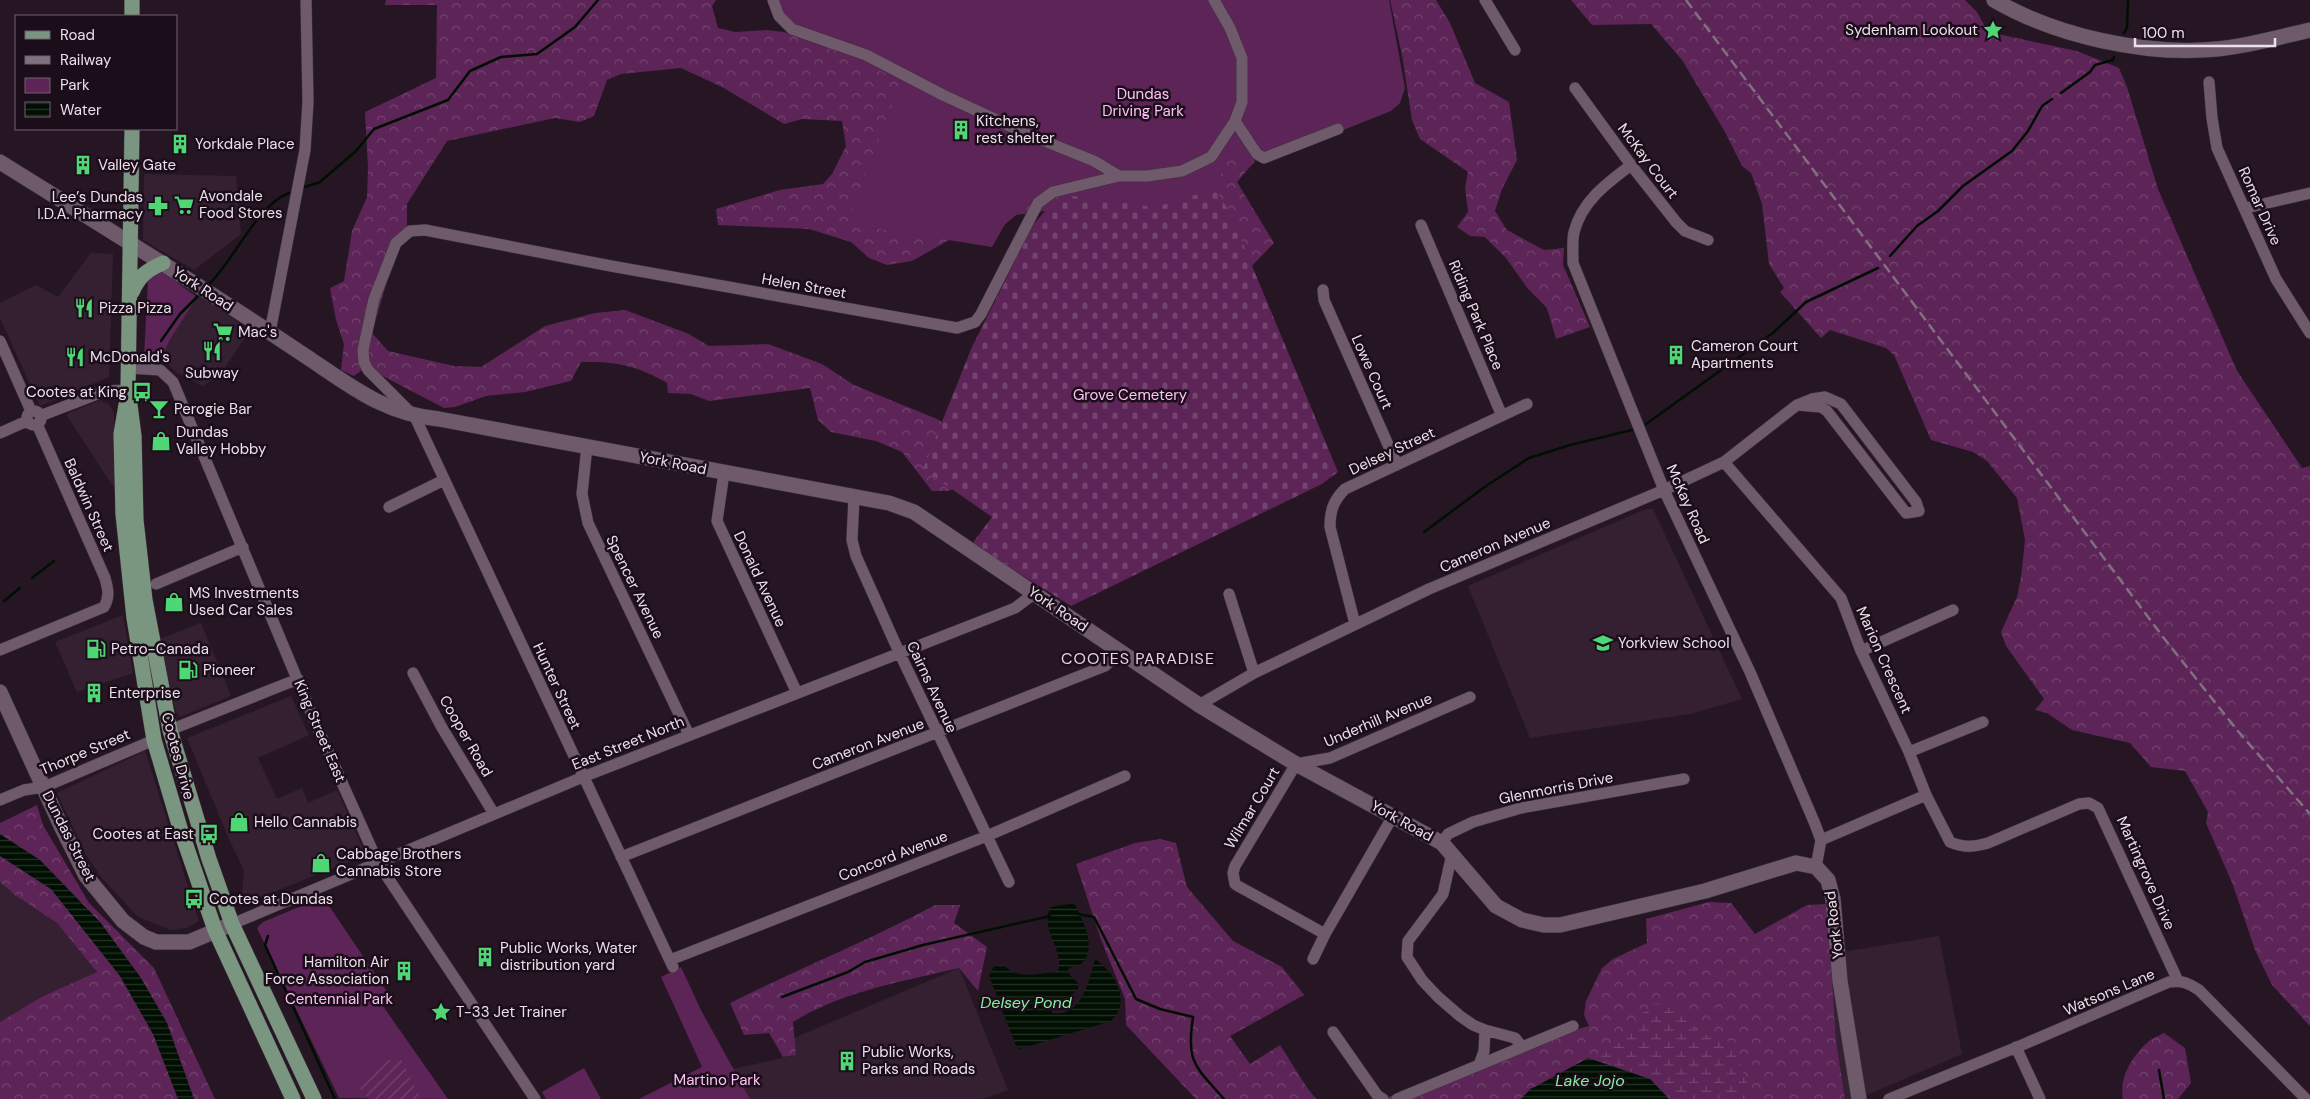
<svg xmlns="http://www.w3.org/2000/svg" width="2310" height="1099" font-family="'DM Sans',sans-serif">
<defs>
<pattern id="forest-crowns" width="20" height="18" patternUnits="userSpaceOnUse" patternTransform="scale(1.25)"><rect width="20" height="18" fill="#5c2457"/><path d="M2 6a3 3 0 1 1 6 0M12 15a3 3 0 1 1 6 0" fill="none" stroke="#74446f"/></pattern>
<pattern id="wetland-marsh" width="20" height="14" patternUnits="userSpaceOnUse" patternTransform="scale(1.25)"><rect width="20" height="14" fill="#5c2457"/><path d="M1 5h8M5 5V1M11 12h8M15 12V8" fill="none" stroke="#74446f"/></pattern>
<pattern id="cemetery-stones" width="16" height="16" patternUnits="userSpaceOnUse" patternTransform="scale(1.25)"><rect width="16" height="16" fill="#5c2457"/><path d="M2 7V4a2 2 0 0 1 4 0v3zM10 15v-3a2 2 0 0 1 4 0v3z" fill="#74446f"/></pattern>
<pattern id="garden-furrows" width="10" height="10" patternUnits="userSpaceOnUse" patternTransform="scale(1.25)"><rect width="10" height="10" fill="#5c2457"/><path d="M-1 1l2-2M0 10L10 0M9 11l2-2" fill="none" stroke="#74446f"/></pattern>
<pattern id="water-rules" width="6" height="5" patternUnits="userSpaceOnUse" patternTransform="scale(1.25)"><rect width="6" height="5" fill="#000f01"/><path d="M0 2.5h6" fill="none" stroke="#253226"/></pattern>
</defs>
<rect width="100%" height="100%" fill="#261624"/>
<path fill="#352032" d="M144 174 236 176 241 234 194 270 143 240Z
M91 253 113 254 109 377 40 406 0 318V303L36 285 58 297Z
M198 295 250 330 220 375 203 386 177 373 168 364 144 356Z
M101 400 102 402 109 404 114 413V488L66 414Z
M1646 509H1653L1742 699 1690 714 1530 738 1468 586Z
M123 615 133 673 77 692 55 642Z
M201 623 231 696 180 717 176 712 160 639Z
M291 696 309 735 258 758 277 799 302 788 308 803 337 790 366 855 241 905 244 870 229 839 187 738Z
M145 751 199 921 187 928 171 930 138 917 102 878 86 855 57 793Z
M0 882 15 895 57 923 97 972 43 996 0 1022Z
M1939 936 1962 1054 1858 1099H1845L1836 1040 1830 954Z
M959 968 1008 1090 983 1099H750L733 1069 796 1055 794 1038Z"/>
<path fill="url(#forest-crowns)" d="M386 0H716L712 6 718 28 735 32 767 30 784 32 862 59 911 85 1239 136 1255 161 1237 182 1274 243 1248 270 1102 203 1016 215 996 232 949 240 912 261 887 265 869 258 851 242 809 229 718 225 716 209 780 190 823 184 832 174 846 146 842 121 802 119 784 124 722 87 681 68 621 74 607 80 594 116 580 122 555 118 447 141 407 204V232L397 247 372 333 388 351 454 366 481 367 545 326 595 313 625 310 689 334 709 346 768 344 822 364 854 385 937 419 987 452 988 480 947 491H932L902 452 876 441 831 432 818 420 810 388 709 401 691 394 668 393 667 383C639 366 615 361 581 362L571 381 525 392 486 396 455 407 444 408 375 372 371 363 354 376 341 370 344 344 336 320 330 288 344 281 352 231 367 197 368 168 365 112 436 78 437 5H385Z
M1390 0H1436L1450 23 1475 83 1509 102 1517 160 1502 189 1495 211 1507 230 1544 250 1564 248 1563 265 1590 327 1556 339 1547 308 1528 289 1506 258 1485 237 1470 236 1457 227 1468 212 1465 187 1468 172 1420 139 1412 120 1402 55Z
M1571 0H1965L1977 12 1988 32 2077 51 2119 68 2127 87 2158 189 2237 371 2302 468 2310 466V1026L2272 985 2255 950 2233 885 2206 823 2208 812 2185 771 2151 767 2130 743 2072 730 2047 713 2035 710 2044 699 2006 646 2001 632 2017 597 2021 577 2025 540 2017 498 1987 461 1973 452 1931 440 1894 355 1886 348 1830 330 1821 338 1780 292 1784 288 1769 264 1762 204 1751 173 1742 166 1725 132 1682 60 1651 24 1592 25Z
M37 805 43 825 89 903 154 968 215 1099H0V1022L43 996 97 972 57 923 15 895 0 882V823Z
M1160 839 1176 843 1187 887 1233 941 1282 967 1304 995 1230 1036 1250 1064 1280 1045C1287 1055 1310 1095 1317 1099H1196L1126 1025 1125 999 1100 937 1076 864 1135 843Z
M1709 902 1731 903 1755 934 1807 905 1827 904 1836 1040 1845 1099H1669L1650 1079 1531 1088 1521 1099H1384L1534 1041 1589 1026 1584 1015 1586 1001 1602 968 1613 959 1647 943 1646 919Z
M935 905H960L954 923 987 947 978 991 959 968C901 982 843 991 793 1022L796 1055 783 1057 769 1033 744 1035 730 1003C798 969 868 941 935 905Z
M2164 1033 2185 1048 2191 1083 2178 1099H2123C2119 1079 2131 1057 2147 1043 2151 1038 2159 1036 2164 1033Z"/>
<path fill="url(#wetland-marsh)" d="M1674 1003C1696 1033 1695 1033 1732 1042L1750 1091 1757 1099H1669L1650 1079 1598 1058 1620 1042 1638 1018 1653 1004Z"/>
<path fill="url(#cemetery-stones)" d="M1215 189 1230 213 1338 472 1322 484 1071 606 972 544 992 517 923 469 972 347 1033 225 1060 194 1155 207Z"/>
<path fill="#5c2457" d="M770 0H1389L1405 88 1400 103 1391 111 1268 160 1256 155 1227 161 1215 189 1155 207 1060 194 1016 205 992 247 847 224 896 94 906 83 790 28 770 10Z
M158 273H164L197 297 169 341 160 362 144 356 148 281 153 275Z
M323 897 392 999 383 1006 448 1099 339 1098 257 928 263 922Z
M681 967 701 1010 750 1099H639L702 1067 661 977Z
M584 1068 601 1099H546L542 1092Z"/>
<path fill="url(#garden-furrows)" d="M400 1057 421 1099H369L359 1087 381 1063Z"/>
<path fill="url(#water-rules)" d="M0 834 40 860 100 922 141 978 167 1023 194 1099H178L153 1034 120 976 51 889 0 856Z
M1074 903C1082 918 1098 948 1082 963 1077 967 1072 965 1068 970L1070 975 1078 983V989C1071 997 1062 999 1052 1006V1013C1082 1018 1089 980 1095 959 1115 972 1132 1002 1111 1021L1020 1049 1016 1046 989 976 994 966 1004 965C1017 981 1041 973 1058 971 1065 950 1038 928 1051 907Z
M1588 1058 1650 1079 1669 1099H1521L1531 1089Z"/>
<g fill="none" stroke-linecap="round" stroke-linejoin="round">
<path stroke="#000f01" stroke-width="2.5" d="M2124 33 2127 28 2128 0
M2061 93 2090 72 2095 65 2113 60 2114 57
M305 187 320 182 356 151 374 129 448 100 470 71 501 57 537 54 575 27 598 0
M1890 256 1917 226 1938 211 1963 186 2012 151 2028 131 2042 106 2052 99
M210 283C235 259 256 206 289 193
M161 341 180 314 198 296
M1646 424 1774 332 1806 302 1878 268
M1424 532 1486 486 1529 458 1570 445 1632 430
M32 578 54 561
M4 601 20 588
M1078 914 1094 917 1136 999 1160 1009 1193 1017C1186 1063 1195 1066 1224 1099
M268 936 265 945 335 1099
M782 997 848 972 865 962 923 945 1050 916
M2159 1070 2164 1099"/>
<defs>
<path id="street" d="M773 0 779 16 792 29 866 55 943 95 1027 134 1094 161 1119 176H1147L1182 171 1211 157 1235 121 1242 102V58L1230 28 1214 0
M1485 0 1515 50
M2209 82 2212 118 2217 148 2276 279 2310 333
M1575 88 1631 165 1676 222 1685 231 1708 240
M1235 121 1257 154 1264 158 1338 129
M1631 165C1607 183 1582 201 1574 232 1572 241 1573 253 1573 263L1664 490 1750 672 1815 824 1821 840 1816 867
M2246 208 2310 193
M1421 225 1502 416
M1323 290 1324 300 1397 465
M270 332 305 150 308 102 306 0
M0 341 31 411
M129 368 160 370 173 382 318 729 378 863 535 1099
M27 418a7 7 0 1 1 14 0a7 7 0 1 1-14 0Z
M40 416 105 391 128 390
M0 433 27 421
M587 446 582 494 588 523 689 735
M1724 462 1841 598 1861 651 1909 752 1926 795 1950 842C1964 848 1974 847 1988 843L2079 804 2089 803 2098 808 2178 981
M724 473 717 521 797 693
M854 498 852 540 856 556 899 652 1009 882
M389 507 444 480
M156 584 243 547
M1229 594 1254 673
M1355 624 1330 527C1330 511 1333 501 1345 489L1527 404
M0 650 104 607C110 597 108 589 105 578L37 424
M1861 651 1953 610
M413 673 441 726 494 814
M1199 705 1254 673 1429 589 1664 490 1724 462 1797 405 1812 399 1825 397 1841 404 1916 502 1919 511 1906 513 1827 411 1821 407 1797 405
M170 730 298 679
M1909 752 1983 722
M0 800 24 790 44 787 154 740
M1821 840 1926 795
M1442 843 1448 834 1473 822 1521 808 1684 779
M1452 854 1443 894 1408 941 1407 957 1422 980 1438 997 1460 1016 1473 1025 1485 1030 1515 1038 1522 1047
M621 857 1105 666 1121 651
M232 924 583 777 1015 608 1035 593
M1325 934 1238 886 1235 884 1233 873 1235 866 1296 764 1330 758 1470 697
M1313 959 1325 934 1393 816
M670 960 987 836 1125 776
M673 967 415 417 368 370 364 362 363 350 374 299 396 243 410 231 425 230 611 266 957 328 975 322 981 314 1038 203 1053 192 1119 176
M1333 1032 1377 1095 1383 1099
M2016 1047 2040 1099
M1479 1065 1484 1051 1485 1030
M1397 1099 1573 1026
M1889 1099 2022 1045 2169 982C2182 980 2188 983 2199 990L2306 1099"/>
<path id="secondary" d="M1994 0C2056 36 2145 56 2217 49 2248 46 2279 37 2310 30
M0 162C77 210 155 258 231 307 258 324 284 342 310 359 353 388 386 414 439 419L889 503 914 512 1199 705 1296 764 1442 843 1496 906 1522 920 1544 925H1560L1705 891 1796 863 1816 867 1828 880 1833 899 1840 981 1859 1099
M0 692 61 826 86 876 123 921 144 937 156 942H189L232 924"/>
<path id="primary" d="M132 16V0
M132 129 128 390 134 436 136 520 145 600 170 730 209 859 232 924 314 1099
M132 292C139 276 147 270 163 263
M126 405 121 434 123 514 134 618 154 740 180 828 215 930 293 1099"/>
</defs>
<use href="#street" stroke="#3f343e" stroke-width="12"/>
<use href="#secondary" stroke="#3f343e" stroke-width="16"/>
<use href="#primary" stroke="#3f343e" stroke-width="16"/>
<use href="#street" stroke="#6e5a6b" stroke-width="11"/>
<use href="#secondary" stroke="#6e5a6b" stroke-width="15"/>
<use href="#primary" stroke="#7b9680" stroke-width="15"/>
<path stroke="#80717e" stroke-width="2.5" stroke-dasharray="10 5" stroke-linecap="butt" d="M1686 0 2163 637 2237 730 2310 814"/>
</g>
<defs>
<symbol id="sight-bare" viewBox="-9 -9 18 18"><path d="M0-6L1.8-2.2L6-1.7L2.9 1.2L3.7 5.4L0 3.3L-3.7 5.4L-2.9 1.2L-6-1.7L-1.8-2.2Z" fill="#4fd675" stroke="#1c0d1a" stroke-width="2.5" paint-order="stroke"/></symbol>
<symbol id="building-bare" viewBox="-9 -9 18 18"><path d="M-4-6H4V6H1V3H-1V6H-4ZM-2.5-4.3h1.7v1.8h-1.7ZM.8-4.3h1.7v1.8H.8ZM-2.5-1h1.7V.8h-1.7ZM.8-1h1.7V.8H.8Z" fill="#4fd675" stroke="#1c0d1a" stroke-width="2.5" paint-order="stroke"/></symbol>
<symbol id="supermarket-bare" viewBox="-9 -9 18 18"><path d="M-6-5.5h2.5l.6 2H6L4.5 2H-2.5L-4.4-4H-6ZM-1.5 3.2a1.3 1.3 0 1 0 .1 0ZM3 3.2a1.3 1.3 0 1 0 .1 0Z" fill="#4fd675" stroke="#1c0d1a" stroke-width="2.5" paint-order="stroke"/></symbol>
<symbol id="pharmacy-bare" viewBox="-9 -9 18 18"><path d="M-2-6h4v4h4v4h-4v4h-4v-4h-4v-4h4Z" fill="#4fd675" stroke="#1c0d1a" stroke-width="2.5" paint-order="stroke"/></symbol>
<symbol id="restaurant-bare" viewBox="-9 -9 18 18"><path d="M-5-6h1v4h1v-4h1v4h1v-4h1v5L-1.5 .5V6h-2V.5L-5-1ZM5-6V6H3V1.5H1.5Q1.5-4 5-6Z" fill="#4fd675" stroke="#1c0d1a" stroke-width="2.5" paint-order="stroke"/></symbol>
<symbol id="bus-bare" viewBox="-9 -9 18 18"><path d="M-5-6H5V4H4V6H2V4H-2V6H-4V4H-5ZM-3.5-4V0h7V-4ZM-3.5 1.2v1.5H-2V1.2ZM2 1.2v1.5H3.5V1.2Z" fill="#4fd675" stroke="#1c0d1a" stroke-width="2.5" paint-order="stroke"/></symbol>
<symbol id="bar-bare" viewBox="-9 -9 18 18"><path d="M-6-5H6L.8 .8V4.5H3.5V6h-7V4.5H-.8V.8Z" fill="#4fd675" stroke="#1c0d1a" stroke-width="2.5" paint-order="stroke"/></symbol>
<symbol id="shop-bare" viewBox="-9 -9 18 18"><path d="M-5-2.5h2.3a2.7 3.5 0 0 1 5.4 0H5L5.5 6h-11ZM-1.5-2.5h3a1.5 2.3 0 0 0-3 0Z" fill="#4fd675" stroke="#1c0d1a" stroke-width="2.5" paint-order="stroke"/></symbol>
<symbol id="school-bare" viewBox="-9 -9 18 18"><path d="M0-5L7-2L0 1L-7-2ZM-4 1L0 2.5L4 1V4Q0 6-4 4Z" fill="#4fd675" stroke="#1c0d1a" stroke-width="2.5" paint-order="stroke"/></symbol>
<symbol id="fuel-bare" viewBox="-9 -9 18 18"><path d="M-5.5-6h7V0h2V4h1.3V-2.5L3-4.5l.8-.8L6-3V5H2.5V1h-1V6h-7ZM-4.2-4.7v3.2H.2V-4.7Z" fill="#4fd675" stroke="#1c0d1a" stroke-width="2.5" paint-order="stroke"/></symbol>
</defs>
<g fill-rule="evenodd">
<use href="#sight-bare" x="1979" y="16" width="28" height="28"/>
<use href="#building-bare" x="947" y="116" width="28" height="28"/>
<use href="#building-bare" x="166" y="130" width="28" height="28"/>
<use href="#building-bare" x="69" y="151" width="28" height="28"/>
<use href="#supermarket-bare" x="170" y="191" width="28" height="28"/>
<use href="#pharmacy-bare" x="144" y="192" width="28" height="28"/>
<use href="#restaurant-bare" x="70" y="294" width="28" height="28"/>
<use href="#supermarket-bare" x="209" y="318" width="28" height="28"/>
<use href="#restaurant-bare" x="198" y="337" width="28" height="28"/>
<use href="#building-bare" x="1662" y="341" width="28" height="28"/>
<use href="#restaurant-bare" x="61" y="343" width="28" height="28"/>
<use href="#bus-bare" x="128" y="378" width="28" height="28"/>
<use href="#bar-bare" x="145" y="395" width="28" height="28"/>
<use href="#shop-bare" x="147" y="427" width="28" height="28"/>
<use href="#shop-bare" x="160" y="588" width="28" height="28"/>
<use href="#school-bare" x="1589" y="629" width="28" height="28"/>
<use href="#fuel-bare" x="82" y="635" width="28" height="28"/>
<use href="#fuel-bare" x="174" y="656" width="28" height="28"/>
<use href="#building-bare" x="80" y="679" width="28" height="28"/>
<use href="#shop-bare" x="225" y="808" width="28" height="28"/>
<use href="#bus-bare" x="195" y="820" width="28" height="28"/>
<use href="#shop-bare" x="307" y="849" width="28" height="28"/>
<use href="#bus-bare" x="180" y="885" width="28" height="28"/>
<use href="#building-bare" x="471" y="943" width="28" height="28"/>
<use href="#building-bare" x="390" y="957" width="28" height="28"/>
<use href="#sight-bare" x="427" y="998" width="28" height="28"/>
<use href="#building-bare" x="833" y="1047" width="28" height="28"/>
</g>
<g text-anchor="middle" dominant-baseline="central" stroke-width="5" stroke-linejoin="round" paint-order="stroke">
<g font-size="15" fill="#ece0ea" stroke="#1c0d1a" text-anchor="start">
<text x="1978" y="30" text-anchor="end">Sydenham Lookout</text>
<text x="976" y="121">Kitchens,<tspan x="976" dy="17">rest shelter</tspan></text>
<text x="195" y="144">Yorkdale Place</text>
<text x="98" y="165">Valley Gate</text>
<text x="199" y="196">Avondale<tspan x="199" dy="17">Food Stores</tspan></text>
<text x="143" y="197" text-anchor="end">Lee’s Dundas<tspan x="143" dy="17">I.D.A. Pharmacy</tspan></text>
<text x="99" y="308">Pizza Pizza</text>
<text x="238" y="332">Mac's</text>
<text x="1691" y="346">Cameron Court<tspan x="1691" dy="17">Apartments</tspan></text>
<text x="90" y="357">McDonald's</text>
<text x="212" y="373" text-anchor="middle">Subway</text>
<text x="127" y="392" text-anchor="end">Cootes at King</text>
<text x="174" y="409">Perogie Bar</text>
<text x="176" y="432">Dundas<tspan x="176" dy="17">Valley Hobby</tspan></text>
<text x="189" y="593">MS Investments<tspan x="189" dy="17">Used Car Sales</tspan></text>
<text x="1618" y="643">Yorkview School</text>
<text x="111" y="649">Petro-Canada</text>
<text x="203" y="670">Pioneer</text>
<text x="109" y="693">Enterprise</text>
<text x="254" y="822">Hello Cannabis</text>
<text x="194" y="834" text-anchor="end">Cootes at East</text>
<text x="336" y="854">Cabbage Brothers<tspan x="336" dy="17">Cannabis Store</tspan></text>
<text x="209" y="899">Cootes at Dundas</text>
<text x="500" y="948">Public Works, Water<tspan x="500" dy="17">distribution yard</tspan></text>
<text x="389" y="962" text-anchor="end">Hamilton Air<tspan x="389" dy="17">Force Association</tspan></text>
<text x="456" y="1012">T-33 Jet Trainer</text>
<text x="862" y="1052">Public Works,<tspan x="862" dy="17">Parks and Roads</tspan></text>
</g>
<g font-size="15" fill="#fdc3f4" stroke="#1c0d1a">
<text x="1143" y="94">Dundas<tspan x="1143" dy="17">Driving Park</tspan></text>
<text x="1130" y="395">Grove Cemetery</text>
<text x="339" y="999">Centennial Park</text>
<text x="717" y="1080">Martino Park</text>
</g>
<g font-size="15" fill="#ece0ea" stroke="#1c0d1a">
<text transform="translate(1648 161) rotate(53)">McKay Court</text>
<text transform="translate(2260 206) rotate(66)">Romar Drive</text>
<text transform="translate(804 286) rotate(10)">Helen Street</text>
<text transform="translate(203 289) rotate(33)">York Road</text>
<text transform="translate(1476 315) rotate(67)">Riding Park Place</text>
<text transform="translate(1372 372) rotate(66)">Lowe Court</text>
<text transform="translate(1392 451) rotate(-25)">Delsey Street</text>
<text transform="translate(673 463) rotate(11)">York Road</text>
<text transform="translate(1688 504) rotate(66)">McKay Road</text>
<text transform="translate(89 505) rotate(66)">Baldwin Street</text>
<text transform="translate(1495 545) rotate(-23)">Cameron Avenue</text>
<text transform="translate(760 579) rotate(65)">Donald Avenue</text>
<text transform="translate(635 587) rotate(64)">Spencer Avenue</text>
<text transform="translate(1058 609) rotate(34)">York Road</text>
<text transform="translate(1884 660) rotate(66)">Marion Crescent</text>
<text transform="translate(557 686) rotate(65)">Hunter Street</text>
<text transform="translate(932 687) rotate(65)">Cairns Avenue</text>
<text transform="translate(1378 720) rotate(-23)">Underhill Avenue</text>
<text transform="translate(320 731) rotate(67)">King Street East</text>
<text transform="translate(466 736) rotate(60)">Cooper Road</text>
<text transform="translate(628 743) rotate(-22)">East Street North</text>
<text transform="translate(868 744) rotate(-21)">Cameron Avenue</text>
<text transform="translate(85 752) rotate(-23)">Thorpe Street</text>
<text transform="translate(178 756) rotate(75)">Cootes Drive</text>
<text transform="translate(1556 788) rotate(-11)">Glenmorris Drive</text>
<text transform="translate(1252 808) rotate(-59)">Wilmar Court</text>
<text transform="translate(1402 821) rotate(29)">York Road</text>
<text transform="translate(69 836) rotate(63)">Dundas Street</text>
<text transform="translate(893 856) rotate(-21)">Concord Avenue</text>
<text transform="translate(2146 873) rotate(66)">Martingrove Drive</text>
<text transform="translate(1834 925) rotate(-97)">York Road</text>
<text transform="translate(2109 992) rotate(-23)">Watsons Lane</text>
</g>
<g font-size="16" letter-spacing="1" fill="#e7d0e3" stroke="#1c0d1a">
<text x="1138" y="658">COOTES PARADISE</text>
</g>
<g font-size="16" font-style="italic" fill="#87f09e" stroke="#1c0d1a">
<text x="1026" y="1002">Delsey Pond</text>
<text x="1590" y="1080">Lake Jojo</text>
</g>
</g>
<rect x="15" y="15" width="162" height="115" fill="#1c0d1a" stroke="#6f616d"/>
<rect x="25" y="31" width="25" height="8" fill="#7b9680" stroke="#6f616d"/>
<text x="60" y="40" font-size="15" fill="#ece0ea">Road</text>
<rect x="25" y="56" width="25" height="8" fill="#80717e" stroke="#6f616d"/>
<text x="60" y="65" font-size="15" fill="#ece0ea">Railway</text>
<rect x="25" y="78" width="25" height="15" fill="#5c2457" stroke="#6f616d"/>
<text x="60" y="90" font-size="15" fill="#ece0ea">Park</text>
<rect x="25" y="102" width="25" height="15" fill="url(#water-rules)" stroke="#6f616d"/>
<text x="60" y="115" font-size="15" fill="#ece0ea">Water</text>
<path d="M2135 38v8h140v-8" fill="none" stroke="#ece0ea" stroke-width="2.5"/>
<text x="2142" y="38" font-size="15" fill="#ece0ea" stroke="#1c0d1a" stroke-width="4" paint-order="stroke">100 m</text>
</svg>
